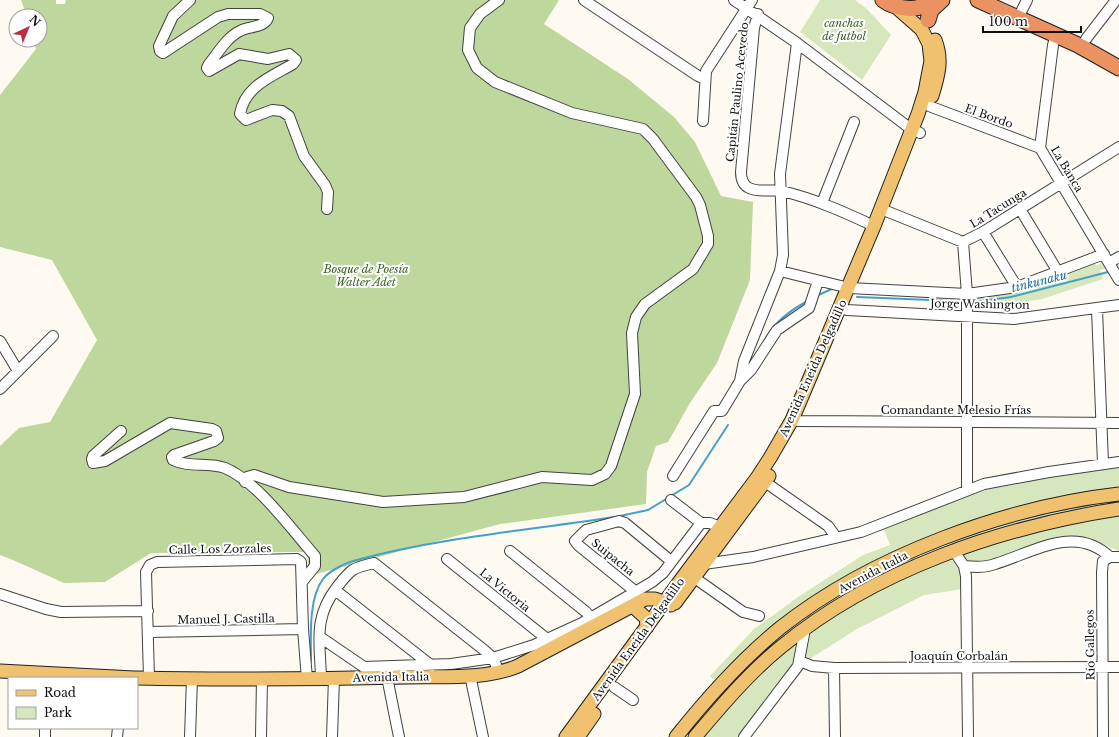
<svg xmlns="http://www.w3.org/2000/svg" width="1119" height="737" font-family="'Libre Baskerville',serif">
<rect width="100%" height="100%" fill="#fefaf2"/>
<path fill="#d7e7bd" d="M820 0H855L867 9 891 35 862 80 800 32Z
M1094 261 1096 266 1101 263 1106 269 1100 270 1103 279 1042 299 1022 302 976 303 975 298 1013 293Z
M1119 465V488L1092 491 1026 506 972 521 777 623 751 644 714 680 710 676 754 629 798 597 863 555 890 545 884 529 975 491 1002 482Z
M1119 497V505L997 532 832 607 690 737H678L738 669 799 618 887 567 985 527Z
M1119 516V551C1105 545 1087 536 1072 538 1039 543 996 571 964 561L962 556 966 552 1049 527Z
M947 560 956 561 961 570 963 589 924 595 857 629 808 660C803 652 805 641 810 634 817 624 832 617 843 611 876 592 910 575 947 560Z
M799 640 795 662 740 737H703C733 702 765 671 799 640Z"/>
<path fill="#bed79d" d="M21 0H56V4H65L66 0H559L544 24 628 79 674 117 695 142 721 196 753 202 750 280 717 363 690 403 668 442 656 446 647 472 646 504 500 524 309 576 307 552 151 553 105 582 64 583 13 560 0 555V446L19 428 50 422 97 340 52 260 0 247V95L36 49 33 40H40V16H27Z"/>
<g fill="none" stroke-linecap="round" stroke-linejoin="round">
<path stroke="#45a0c5" stroke-width="2" d="M816 296 834 288
M857 297 955 301
M974 302 1011 297 1108 272
M766 338C776 321 790 310 808 301
M620 516 648 510 689 485 728 425
M311 661C311 638 308 599 323 579 329 571 347 562 357 560 438 538 530 530 614 517"/>
<defs>
<path id="minor" d="M190 0 173 16 159 46 160 51 163 53 218 17 228 14H260L268 18C264 28 248 26 240 31 227 37 218 53 209 64L207 68 209 71 239 54 268 59 289 54 296 60 293 64C271 77 245 86 240 114L246 120 272 110 282 111 289 116 304 156 325 185 328 192 327 209
M584 0 698 76 705 79
M734 0 797 43 907 126 920 133
M1022 10 1027 0
M758 14 754 28 741 172C741 178 743 185 749 188 759 193 772 189 782 191 815 199 844 212 874 226
M1056 34 1053 45 1040 148 1119 280
M1086 39 1116 0
M929 106 1040 148
M703 121 706 71 752 0
M822 203 854 122
M881 209 963 242 983 232 1119 147
M1020 209 1058 272
M983 232 1017 287
M963 242 967 294V489
M1109 263 1119 257
M780 271 849 288 967 294 1017 287 1104 254
M840 308 847 310 1014 319 1119 305
M1097 309 1103 464
M0 341 18 371
M740 381 751 370 777 330 809 308 818 281
M0 389 53 336
M792 420 799 421 1119 423
M121 431 93 456 92 459 93 463 105 461 170 423 212 429 216 431 218 438 214 441 174 455 172 457 173 460C189 468 209 462 225 468 257 481 292 530 315 556V566L302 582
M673 476 714 411H722L740 381 744 361 780 271 783 255 780 174 797 43
M245 482 247 477 254 475 289 487 383 502 464 497 542 477 592 480 605 474 611 466 635 394 632 333 636 317 645 304 693 269 708 244V236L700 205 696 197 653 139 643 129 572 113 495 82 477 68 468 50 470 28 480 14 499 0
M765 482 828 526 836 537
M671 500 701 523H710L720 527
M510 551 586 612 591 618
M954 551 964 566 966 576 968 737
M447 559 547 639
M704 564 753 557 861 532 984 484 1049 472 1119 462
M964 566C974 567 985 568 995 564 1034 552 1075 524 1110 557H1119
M689 574 743 612 759 616
M335 590 432 666
M636 592 578 545 575 541 586 530 619 521 625 523 671 561
M0 594 46 609 61 612 148 611
M149 632 303 629
M320 637 364 667 451 664 493 658 534 645 582 623 652 582 663 573 701 523
M800 661 812 666 834 668 1119 667
M834 668 835 737
M470 675 483 737
M387 677 399 737
M149 678 146 572 150 565 157 562 297 559 301 562 303 629 307 679
M321 678C320 642 313 618 337 587 351 569 352 568 374 563L484 650 493 658 499 672
M614 687 633 700
M45 737V728
M117 737 118 728
M190 737 192 678
M261 737 262 678
M332 737 334 678
M744 737 798 666 805 629
M1103 737 1102 572 1103 561 1110 557"/>
<path id="major" d="M932 96C938 76 943 60 935 40
M675 603 769 476
M636 609 646 618 647 627
M0 671 134 678
M137 678C227 680 317 679 407 677 443 676 485 680 518 666L645 599H655L671 605
M566 737 680 581 757 478 770 458 792 420 874 226 918 114 925 92 931 61 929 44 922 30 896 7
M578 737 594 714
M676 737C707 698 741 660 780 628 871 556 1005 507 1119 494
M695 737C722 705 749 673 781 647 874 570 1001 527 1119 509"/>
<path id="highway" d="M883 0C894 8 920 14 929 0
M978 0 1078 45 1119 68
M928 20 931 10 942 0"/>
</defs>
<use href="#minor" stroke="#424242" stroke-width="12"/>
<use href="#major" stroke="#202020" stroke-width="15"/>
<use href="#highway" stroke="#202020" stroke-width="17"/>
<use href="#minor" stroke="#fff" stroke-width="10"/>
<use href="#major" stroke="#f0c270" stroke-width="13"/>
<use href="#highway" stroke="#eb9263" stroke-width="15"/>
</g>
<g text-anchor="middle" dominant-baseline="central" stroke-width="4" stroke-linejoin="round" paint-order="stroke">
<g font-size="11" font-style="italic" fill="#376323" stroke="#fff">
<text x="844" y="23">canchas<tspan x="844" dy="13">de futbol</tspan></text>
<text x="366" y="269">Bosque de Poesía<tspan x="366" dy="13">Walter Adet</tspan></text>
</g>
<g font-size="11" fill="#0f0f0f" stroke="#fff">
<text transform="translate(737 92) rotate(-84)">Capitán Paulino Acevedo</text>
<text transform="translate(989 116) rotate(20)">El Bordo</text>
<text transform="translate(1067 169) rotate(59)">La Banca</text>
<text transform="translate(998 208) rotate(-32)">La Tacunga</text>
<text transform="translate(980 304) rotate(1)">Jorge Washington</text>
<text transform="translate(813 368) rotate(-66)">Avenida Eneida Delgadillo</text>
<text x="956" y="410">Comandante Melesio Frías</text>
<text transform="translate(220 549) rotate(-1)">Calle Los Zorzales</text>
<text transform="translate(613 557) rotate(39)">Suipacha</text>
<text transform="translate(873 572) rotate(-28)">Avenida Italia</text>
<text transform="translate(505 590) rotate(39)">La Victoria</text>
<text transform="translate(226 619) rotate(-1)">Manuel J. Castilla</text>
<text transform="translate(638 639) rotate(-54)">Avenida Eneida Delgadillo</text>
<text transform="translate(1090 645) rotate(-91)">Río Gallegos</text>
<text x="959" y="656">Joaquín Corbalán</text>
<text transform="translate(391 677) rotate(-1)">Avenida Italia</text>
</g>
<g font-size="12" font-style="italic" fill="#1f729a" stroke="#fff">
<text transform="translate(1039 281) rotate(-14)">tinkunaku</text>
</g>
</g>
<rect x="8" y="677" width="130" height="52" fill="#ffffff" stroke="#9f9f9f"/>
<rect x="16" y="690" width="20" height="6" fill="#f0c270" stroke="#9f9f9f"/>
<text x="44" y="697" font-size="12" fill="#0f0f0f">Road</text>
<rect x="16" y="707" width="20" height="12" fill="#d7e7bd" stroke="#9f9f9f"/>
<text x="44" y="717" font-size="12" fill="#0f0f0f">Park</text>
<g transform="translate(28 28) rotate(44)"><circle r="19" fill="#ffffff" stroke="#9f9f9f"/>
<path d="M0-3L7 15L0 10L-7 15Z" fill="#b72f45"/>
<text y="-6" font-size="11" font-weight="bold" text-anchor="middle" fill="#0f0f0f">N</text>
</g>
<path d="M983 26v6h98v-6" fill="none" stroke="#0f0f0f" stroke-width="2"/>
<text x="989" y="26" font-size="12" fill="#0f0f0f" stroke="#ffffff" stroke-width="3" paint-order="stroke">100 m</text>
</svg>
